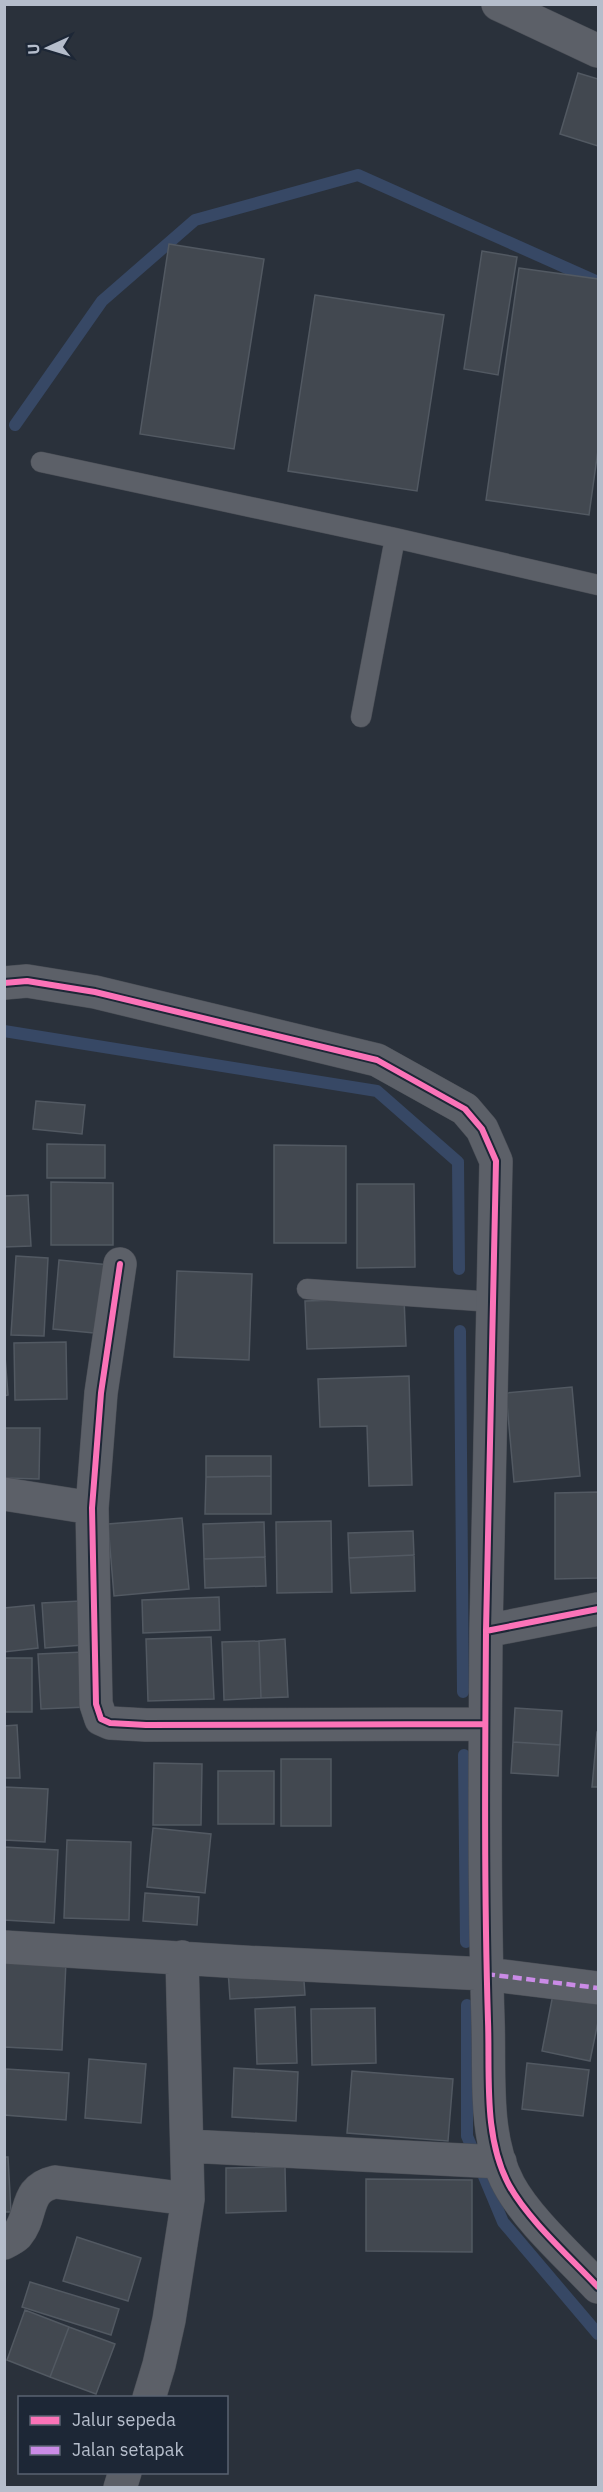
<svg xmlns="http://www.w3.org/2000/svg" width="603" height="2492" font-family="'IBM Plex Sans',sans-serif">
<rect width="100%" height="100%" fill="#2a313b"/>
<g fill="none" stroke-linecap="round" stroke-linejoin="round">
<path stroke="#374865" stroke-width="12" d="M15 425 102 301 195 220 358 175 598 282
M4 1031 377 1091 458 1162 459 1269
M460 1331 463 1692
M464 1755 466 1942
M467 2005V2136L503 2222 598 2334"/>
</g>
<path fill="#424850" stroke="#525962" stroke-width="1.5" d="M578 73 598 79V146L560 134Z
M169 244 264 259 234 449 140 434Z
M482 251 517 257 498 375 464 369Z
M519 268 598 279V450L589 515 486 500Z
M315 295 444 315 417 491 288 471Z
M36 1101 85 1105 82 1134 33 1129Z
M47 1144 105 1145V1178H47Z
M274 1145 346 1146V1243H274Z
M51 1182 113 1183V1245H51Z
M357 1184H414L415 1267 357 1268Z
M28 1195 31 1246 4 1247V1196Z
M16 1256 48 1258 44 1336 11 1335Z
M59 1260 110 1265 104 1334 53 1329Z
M177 1271 252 1274 249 1360 174 1357Z
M404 1298 406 1346 307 1349 305 1301Z
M66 1342 67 1399 15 1400 14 1343Z
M4 1343 8 1395 4 1396Z
M409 1376 412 1485 369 1486 367 1426 320 1427 318 1379Z
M572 1387 580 1476 514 1482 506 1393Z
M4 1428H40L39 1479 4 1478Z
M206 1456H271V1476L206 1477Z
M271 1476V1514H205L206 1477Z
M598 1492V1578L555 1579V1493Z
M182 1518 189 1589 114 1596 108 1524Z
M331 1521 332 1592 277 1593 276 1522Z
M264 1522 265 1557 204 1559 203 1524Z
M413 1531 414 1555 349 1558 348 1533Z
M414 1555 415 1591 351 1593 349 1558Z
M265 1557 266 1586 205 1588 204 1559Z
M219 1597 220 1630 143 1633 142 1600Z
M80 1601 83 1645 45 1648 42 1603Z
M34 1605 38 1648 4 1652V1608Z
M211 1637 214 1699 148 1701 146 1639Z
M285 1639 288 1697 261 1698 259 1641Z
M259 1641 261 1698 224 1700 222 1642Z
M84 1652 87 1707 41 1709 38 1654Z
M4 1658H32V1712H4Z
M515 1708 562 1711 560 1745 513 1742Z
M17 1725 20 1778H4V1726Z
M597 1732H598V1787H592Z
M513 1742 560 1745 558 1776 511 1773Z
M281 1759H331V1826H281Z
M154 1763 202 1764 201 1825H153Z
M218 1771H274V1824H218Z
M4 1787 48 1789 45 1842 4 1840Z
M153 1828 211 1834 205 1893 147 1887Z
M67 1840 131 1842 129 1920 64 1918Z
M4 1847 58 1850 54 1923 4 1920Z
M145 1893 199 1897 197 1925 143 1921Z
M5 1959 66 1962 62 2050 4 2047Z
M303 1967 305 1995 230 1999 228 1970Z
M554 1989 598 1999V2022L590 2061 542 2051Z
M295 2007 297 2063 257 2064 255 2009Z
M375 2008 376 2063 312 2065 311 2009Z
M89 2059 146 2064 141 2123 85 2118Z
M527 2063 589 2070 583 2116 522 2109Z
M234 2068 298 2072 296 2121 232 2117Z
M6 2069 69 2073 66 2120 4 2115Z
M352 2071 453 2079 448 2141 347 2133Z
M4 2157H8L11 2212H4Z
M285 2167 286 2211 226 2213V2168Z
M366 2179 472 2180V2252L366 2251Z
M77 2237 141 2258 128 2301 63 2281Z
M30 2282 119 2309 111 2335 22 2307Z
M25 2310 69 2327 50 2377 7 2360Z
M69 2327 115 2344 96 2394 50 2377Z"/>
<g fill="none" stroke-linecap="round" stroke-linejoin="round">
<defs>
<path id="service" d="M41 462 395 538 598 585
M361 717 395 538
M307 1289 493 1302"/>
<path id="minor" d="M498 4 598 51
M4 983 27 981 95 992 377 1060 465 1109 482 1129 496 1161 486 1631
M120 1264 101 1393 92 1508 96 1704 101 1719 110 1723 146 1725 485 1724
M4 1494 92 1508
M598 1609 486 1631C485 1761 484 1891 488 2021 490 2074 483 2137 509 2185 528 2220 571 2258 598 2287
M4 1947 242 1962 486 1974 598 1988
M188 2146 500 2162
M4 2243C8 2241 14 2238 17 2235 34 2215 23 2189 55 2182L188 2199
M149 2398 159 2365 169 2320 188 2199 182 1957
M120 2488 125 2472"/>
</defs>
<use href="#service" stroke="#494d55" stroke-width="21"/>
<use href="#minor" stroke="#494d55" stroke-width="34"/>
<use href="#service" stroke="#5c6068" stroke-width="20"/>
<use href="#minor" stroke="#5c6068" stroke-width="33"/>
<path stroke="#ca8be6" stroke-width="4.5" stroke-dasharray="9 4.5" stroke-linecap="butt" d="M486 1974 598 1988"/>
<defs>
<path id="cycleway" d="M4 983 27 981 95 992 377 1060 465 1109 482 1129 496 1161 486 1631
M120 1264 101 1393 92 1508 96 1704 101 1719 110 1723 146 1725 485 1724
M598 1609 486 1631C485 1761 484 1891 488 2021 490 2074 483 2137 509 2185 528 2220 571 2258 598 2287"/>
</defs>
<use href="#cycleway" stroke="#1d2736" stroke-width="10"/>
<use href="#cycleway" stroke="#fb73b8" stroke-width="6"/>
</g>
<rect width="603" height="2492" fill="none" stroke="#b5bdcb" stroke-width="12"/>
<rect x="18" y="2396" width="210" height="78" fill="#1d2736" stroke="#5a6372" stroke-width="1.5"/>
<rect x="30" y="2416" width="30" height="9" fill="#fb73b8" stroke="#5a6372" stroke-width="1.5"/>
<text x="72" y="2426" font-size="18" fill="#b5bdcb">Jalur sepeda</text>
<rect x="30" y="2446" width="30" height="9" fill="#ca8be6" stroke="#5a6372" stroke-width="1.5"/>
<text x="72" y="2456" font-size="18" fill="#b5bdcb">Jalan setapak</text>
<g transform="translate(48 48) rotate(266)" stroke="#1d2736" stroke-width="4.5" paint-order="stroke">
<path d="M0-4.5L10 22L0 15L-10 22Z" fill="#b5bdcb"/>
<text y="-9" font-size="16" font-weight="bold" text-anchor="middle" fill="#b5bdcb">U</text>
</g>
</svg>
